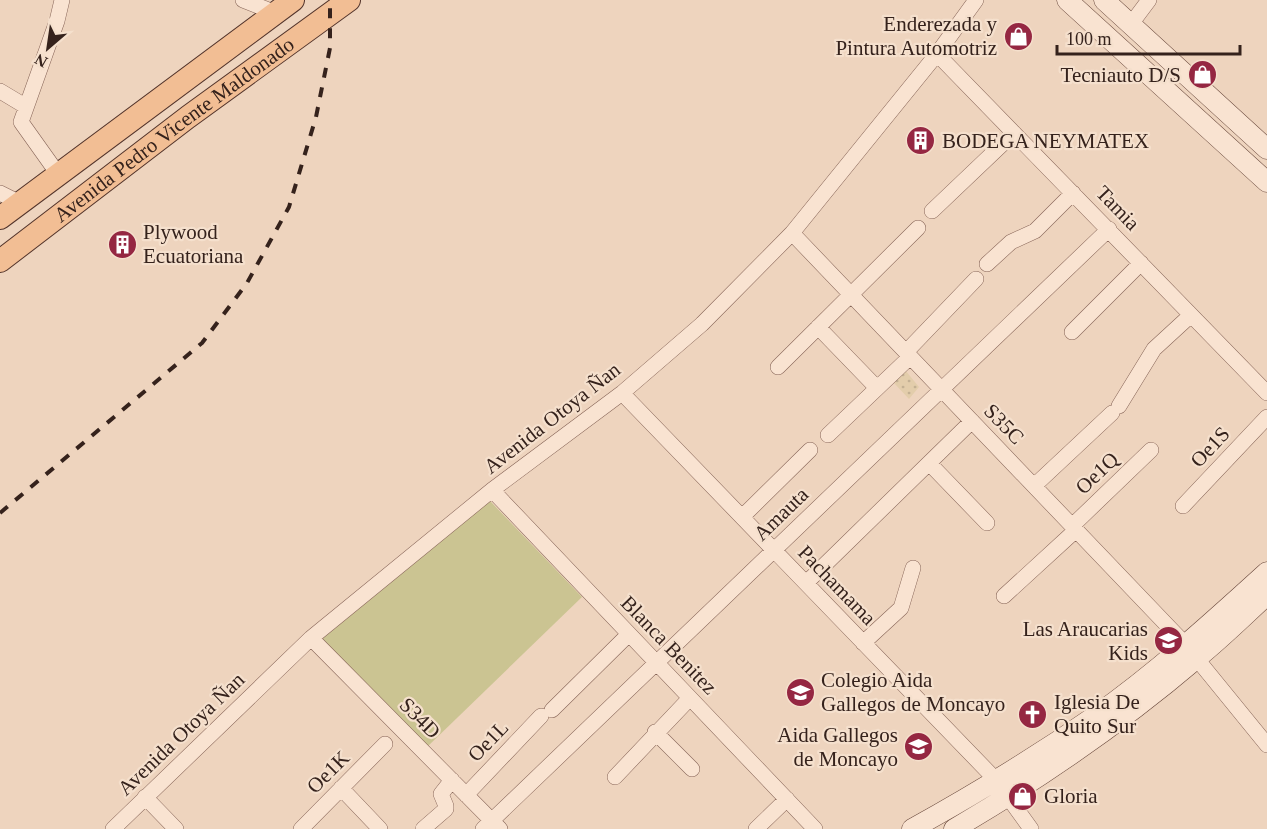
<svg xmlns="http://www.w3.org/2000/svg" width="1267" height="829" font-family="'Times New Roman',serif">
<defs>
<pattern id="farmland-dots" width="8" height="8" patternUnits="userSpaceOnUse" patternTransform="scale(1.5)"><rect width="8" height="8" fill="#e3cdab"/><path d="M2 2h.1M6 6h.1" fill="none" stroke="#c3b093" stroke-width="1.8" stroke-linecap="round"/></pattern>
</defs>
<rect width="100%" height="100%" fill="#eed4be"/>
<path fill="url(#farmland-dots)" d="M901 365 919 387 909 399 893 382Z"/>
<path fill="#cbc492" d="M490 501 582 597 427 747 322 639Z"/>
<g fill="none" stroke-linecap="round" stroke-linejoin="round">
<defs>
<path id="street" d="M243 0 276 13
M1131 24 1149 0
M937 54 1267 393
M0 91 25 106
M58 174 21 122 57 21 62 0
M0 193 20 203
M932 211 1014 133
M792 233 1186 645
M987 264 1011 242 1035 231 1073 193
M818 327 877 388
M1072 332 1141 263
M906 352 976 279
M778 367 918 228
M622 393 997 781
M1119 406 1154 349 1191 315
M828 435 910 357
M929 463 987 523
M1034 486 1112 413
M492 490 815 829
M1183 506 1267 417
M742 517 810 450
M1072 526 1151 450
M806 583 972 421
M1004 596 1076 530
M311 638 500 829
M863 643 901 608 913 568
M1197 659 1267 745
M552 710 629 634
M655 732 692 769
M615 777 690 698
M341 788 380 829
M466 795 541 716
M145 797 176 829
M1008 797 1031 829
M113 829 311 638 492 490 622 393 702 324 792 233 937 54 976 0
M301 829 385 744
M423 829 446 809V806L441 794 452 780
M483 829 1109 229
M756 829 787 799"/>
<path id="secondary" d="M1067 0 1267 182
M1104 0 1267 149
M912 829C975 794 1036 757 1095 716 1156 673 1212 622 1267 572
M954 829C1039 779 1121 723 1196 659 1221 639 1244 616 1267 595"/>
<g id="primary">
<path d="M0 218 293 0"/>
<path id="s1" d="M0 261 188 117 349 0"/>
</g>
</defs>
<use href="#street" stroke="#866457" stroke-width="16"/>
<use href="#secondary" stroke="#67463a" stroke-width="21"/>
<use href="#primary" stroke="#53342b" stroke-width="24"/>
<use href="#street" stroke="#f9e3d1" stroke-width="15"/>
<use href="#secondary" stroke="#f9e3d1" stroke-width="20"/>
<use href="#primary" stroke="#f2be94" stroke-width="22"/>
<path stroke="#35221c" stroke-width="4" stroke-dasharray="10 10" stroke-linecap="butt" d="M0 513 202 343 247 283 289 207 316 117 330 48V0"/>
</g>
<defs>
<symbol id="shop-disc" viewBox="-11 -11 22 22"><circle r="9.5" fill="#952742" stroke="#f5e0cd"/><path d="M-5-2.5h2.3a2.7 3.5 0 0 1 5.4 0H5L5.5 6h-11ZM-1.5-2.5h3a1.5 2.3 0 0 0-3 0Z" fill="#fff"/></symbol>
<symbol id="building-disc" viewBox="-11 -11 22 22"><circle r="9.5" fill="#952742" stroke="#f5e0cd"/><path d="M-4-6H4V6H1V3H-1V6H-4ZM-2.5-4.3h1.7v1.8h-1.7ZM.8-4.3h1.7v1.8H.8ZM-2.5-1h1.7V.8h-1.7ZM.8-1h1.7V.8H.8Z" fill="#fff"/></symbol>
<symbol id="school-disc" viewBox="-11 -11 22 22"><circle r="9.5" fill="#952742" stroke="#f5e0cd"/><path d="M0-5L7-2L0 1L-7-2ZM-4 1L0 2.5L4 1V4Q0 6-4 4Z" fill="#fff"/></symbol>
<symbol id="church-disc" viewBox="-11 -11 22 22"><circle r="9.5" fill="#952742" stroke="#f5e0cd"/><path d="M-1.2-6h2.4v3.5h3.3v2.4h-3.3V6h-2.4V-.1h-3.3v-2.4h3.3Z" fill="#fff"/></symbol>
</defs>
<g fill-rule="evenodd">
<use href="#shop-disc" x="1002" y="20" width="33" height="33"/>
<use href="#shop-disc" x="1186" y="58" width="33" height="33"/>
<use href="#building-disc" x="904" y="124" width="33" height="33"/>
<use href="#building-disc" x="106" y="228" width="33" height="33"/>
<use href="#school-disc" x="1152" y="624" width="33" height="33"/>
<use href="#school-disc" x="784" y="676" width="33" height="33"/>
<use href="#church-disc" x="1016" y="698" width="33" height="33"/>
<use href="#school-disc" x="902" y="730" width="33" height="33"/>
<use href="#shop-disc" x="1006" y="780" width="33" height="33"/>
</g>
<g text-anchor="middle" dominant-baseline="central" stroke-width="4.5" stroke-linejoin="round" paint-order="stroke">
<g font-size="21" fill="#35221c" stroke="#f5e0cd" text-anchor="start">
<text x="997" y="24" text-anchor="end">Enderezada y<tspan x="997" dy="24">Pintura Automotriz</tspan></text>
<text x="1181" y="75" text-anchor="end">Tecniauto D/S</text>
<text x="942" y="141">BODEGA NEYMATEX</text>
<text x="143" y="232">Plywood<tspan x="143" dy="24">Ecuatoriana</tspan></text>
<text x="1148" y="629" text-anchor="end">Las Araucarias<tspan x="1148" dy="24">Kids</tspan></text>
<text x="821" y="680">Colegio Aida<tspan x="821" dy="24">Gallegos de Moncayo</tspan></text>
<text x="1054" y="702">Iglesia De<tspan x="1054" dy="24">Quito Sur</tspan></text>
<text x="898" y="735" text-anchor="end">Aida Gallegos<tspan x="898" dy="24">de Moncayo</tspan></text>
<text x="1044" y="796">Gloria</text>
</g>
<g font-size="21" fill="#35221c" stroke="#f5e0cd">
<text stroke="none"><textPath href="#s1" startOffset="218">Avenida Pedro Vicente Maldonado</textPath></text>
<text transform="translate(1118 208) rotate(46)">Tamia</text>
<text transform="translate(552 418) rotate(-38)">Avenida Otoya Ñan</text>
<text transform="translate(1004 424) rotate(46)">S35C</text>
<text transform="translate(1210 447) rotate(-47)">Oe1S</text>
<text transform="translate(1097 473) rotate(-44)">Oe1Q</text>
<text transform="translate(781 514) rotate(-44)">Amauta</text>
<text transform="translate(837 585) rotate(46)">Pachamama</text>
<text transform="translate(669 645) rotate(46)">Blanca Benitez</text>
<text transform="translate(420 718) rotate(45)">S34D</text>
<text transform="translate(181 734) rotate(-44)">Avenida Otoya Ñan</text>
<text transform="translate(488 741) rotate(-46)">Oe1L</text>
<text transform="translate(328 772) rotate(-45)">Oe1K</text>
</g>
</g>
<g transform="translate(48 48) rotate(209)" stroke="#f5e0cd" stroke-width="4.5" paint-order="stroke">
<path d="M0-4.5L10 22L0 15L-10 22Z" fill="#35221c"/>
<text y="-9" font-size="16" font-weight="bold" text-anchor="middle" fill="#35221c">N</text>
</g>
<path d="M1057 45v9h183v-9" fill="none" stroke="#35221c" stroke-width="3"/>
<text x="1066" y="45" font-size="18" fill="#35221c" stroke="#f5e0cd" stroke-width="4.5" paint-order="stroke">100 m</text>
</svg>
